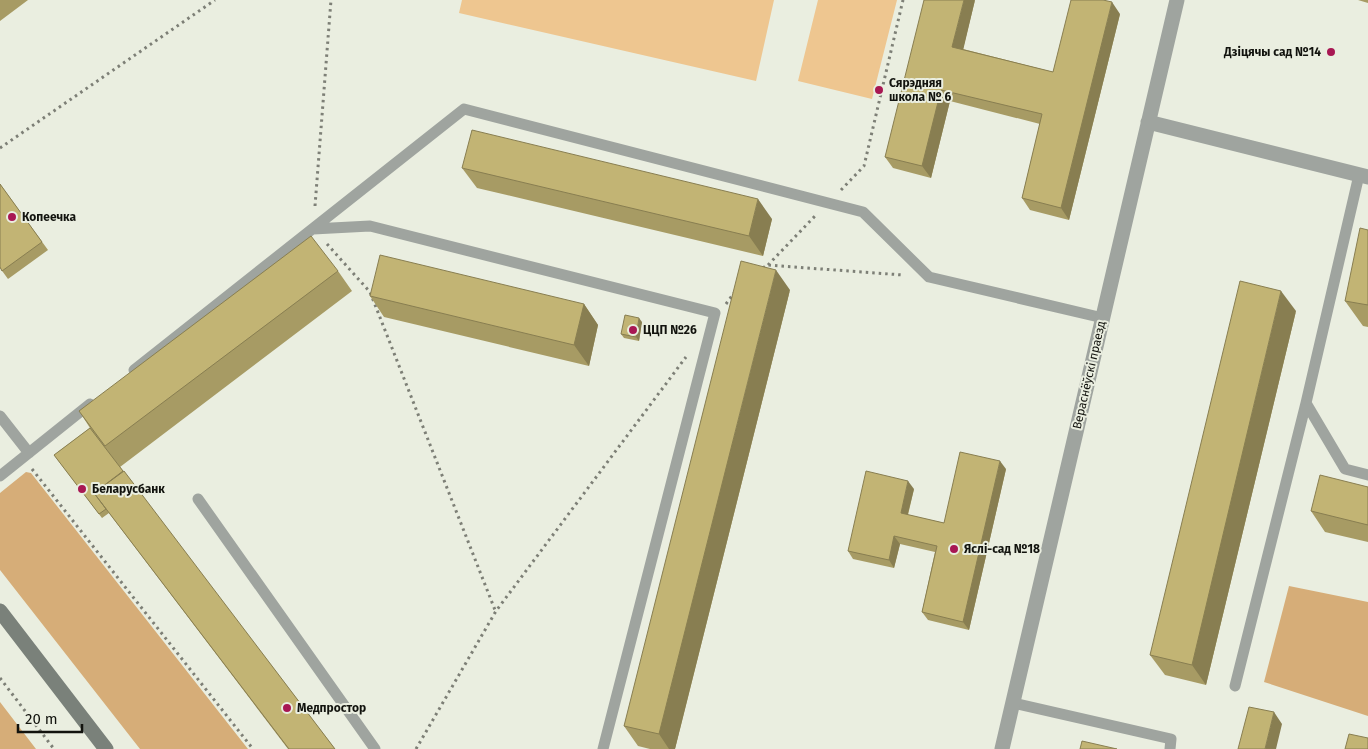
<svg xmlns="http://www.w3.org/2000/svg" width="1368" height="749" font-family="'Fira Sans',sans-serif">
<rect width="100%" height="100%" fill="#eaeee0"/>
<path fill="#eec690" d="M462 0H774L756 81 459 13Z
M818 0H897L872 99 798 81Z"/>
<path fill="#d6ad78" d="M26 472 31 473 248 749H140L0 570V493Z
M1289 586 1368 602V716L1264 682Z
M0 702 36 749H0Z"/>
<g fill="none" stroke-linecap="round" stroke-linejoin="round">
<path stroke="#7d7f76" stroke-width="3" stroke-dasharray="2.5 4" stroke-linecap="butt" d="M0 148 215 0
M841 190 864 166 903 0
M315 206 331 0
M327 244 370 292 495 610
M768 265 815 216
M763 268 767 265 903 275
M726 304 734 293
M32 469 253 749
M0 678 54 749
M416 749 496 611 686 357"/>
<path stroke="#9fa49f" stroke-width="11" d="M313 229 370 226 715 313 603 749
M134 370 464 109 863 212 929 277 1103 318
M1306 403 1345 469 1368 475
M0 416 29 453
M0 476 90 404
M198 499 375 749
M1235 686 1306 403 1359 175
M1013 703 1171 739 1170 749"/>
<path stroke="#9fa49f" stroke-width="15" d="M1148 122 1368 177
M1002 749 1177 0"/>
<path stroke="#7a817a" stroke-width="15" d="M0 611 106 749"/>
</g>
<path fill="#a79b64" d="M0 0H28L0 21Z
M975 0 963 49 1053 72 1120 14 1069 220 1030 210 1022 198 1040 124 950 101 931 178 893 168 885 157Z
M1358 0H1368V3Z
M462 168 772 219 763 256 477 188Z
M0 184 48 250 8 279 0 268Z
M1368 230V327L1363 326 1345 301Z
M338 271 352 291 120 467 335 749H288L109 513 102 518 54 455 90 428 79 411Z
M790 290 675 749H650L638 746 624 726Z
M370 296 584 304 598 325 589 366 384 317Z
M1296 311 1206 685 1165 675 1150 655Z
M642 322 639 341 624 338 621 334Z
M1006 469 969 630 928 620 922 612 935 552 900 544 894 568 853 559 848 551 914 489 908 515 944 523Z
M1368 487V542L1325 532 1311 511Z"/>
<path fill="#887e51" d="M964 0H975L961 59 952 47Z
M1112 2 1120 14 1069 220 1061 208Z
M941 90 950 101 931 178 922 166Z
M758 199 772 219 763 256 749 236Z
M776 270 790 290 675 749H669L659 734Z
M1281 291 1296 311 1206 685 1192 665Z
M584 304 598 325 589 366 574 345Z
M639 318 642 322 639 341 636 337Z
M1000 461 1006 469 969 630 963 622Z
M908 481 914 489 906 521 901 513Z
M894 536 900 544 894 568 889 560Z
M1274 712 1282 724 1276 749H1265Z"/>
<path fill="#c2b474" stroke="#887e51" d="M924 0H964L952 47 1053 72 1071 0H1103L1112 2 1061 208 1022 198 1042 114 941 90 922 166 885 157Z
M472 130 758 199 749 236 462 168Z
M0 184 42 242 2 271 0 267Z
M1360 228 1368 230V305L1345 301Z
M311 236 338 271 105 446 79 411Z
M380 255 584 304 574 345 370 296Z
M741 261 776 270 659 734 624 726Z
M1240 281 1281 291 1192 665 1150 655Z
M625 315 639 318 636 337 621 334Z
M90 428 123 471 94 493 106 509 99 514 54 455Z
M960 452 1000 461 963 622 922 612 937 546 894 536 889 560 848 551 866 471 908 481 901 513 944 523Z
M124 471 335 749H289L94 493Z
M1320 475 1368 487V525L1311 511Z
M1249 707 1274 712 1265 749H1238Z
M1349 734 1368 738V749H1345Z
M1082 741 1117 749H1080Z"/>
<g fill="#a81753" stroke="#eaeee0" stroke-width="2">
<circle cx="1331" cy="52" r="5"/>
<circle cx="879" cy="90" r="5"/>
<circle cx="12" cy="217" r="5"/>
<circle cx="633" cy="330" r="5"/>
<circle cx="82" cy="489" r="5"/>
<circle cx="954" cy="549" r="5"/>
<circle cx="287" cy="708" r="5"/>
</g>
<g text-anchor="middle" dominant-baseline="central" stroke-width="4" stroke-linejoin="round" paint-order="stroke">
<g font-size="12" font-weight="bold" fill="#12130e" stroke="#eaeee0" text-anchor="start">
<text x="1321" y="52" text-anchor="end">Дзіцячы сад №14</text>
<text x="889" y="83">Сярэдняя<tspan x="889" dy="14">школа № 6</tspan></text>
<text x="22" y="217">Копеечка</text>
<text x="643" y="330">ЦЦП №26</text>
<text x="92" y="489">Беларусбанк</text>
<text x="964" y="549">Яслі-сад №18</text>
<text x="297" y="708">Медпростор</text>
</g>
<g font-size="12" fill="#12130e" stroke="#eaeee0">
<text transform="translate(1089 375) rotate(-77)">Вераснёўскі праезд</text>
</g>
</g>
<path d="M18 724v8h64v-8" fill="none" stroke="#12130e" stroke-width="2.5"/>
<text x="25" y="724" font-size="15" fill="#12130e" stroke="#eaeee0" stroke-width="4" paint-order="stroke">20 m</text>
</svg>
